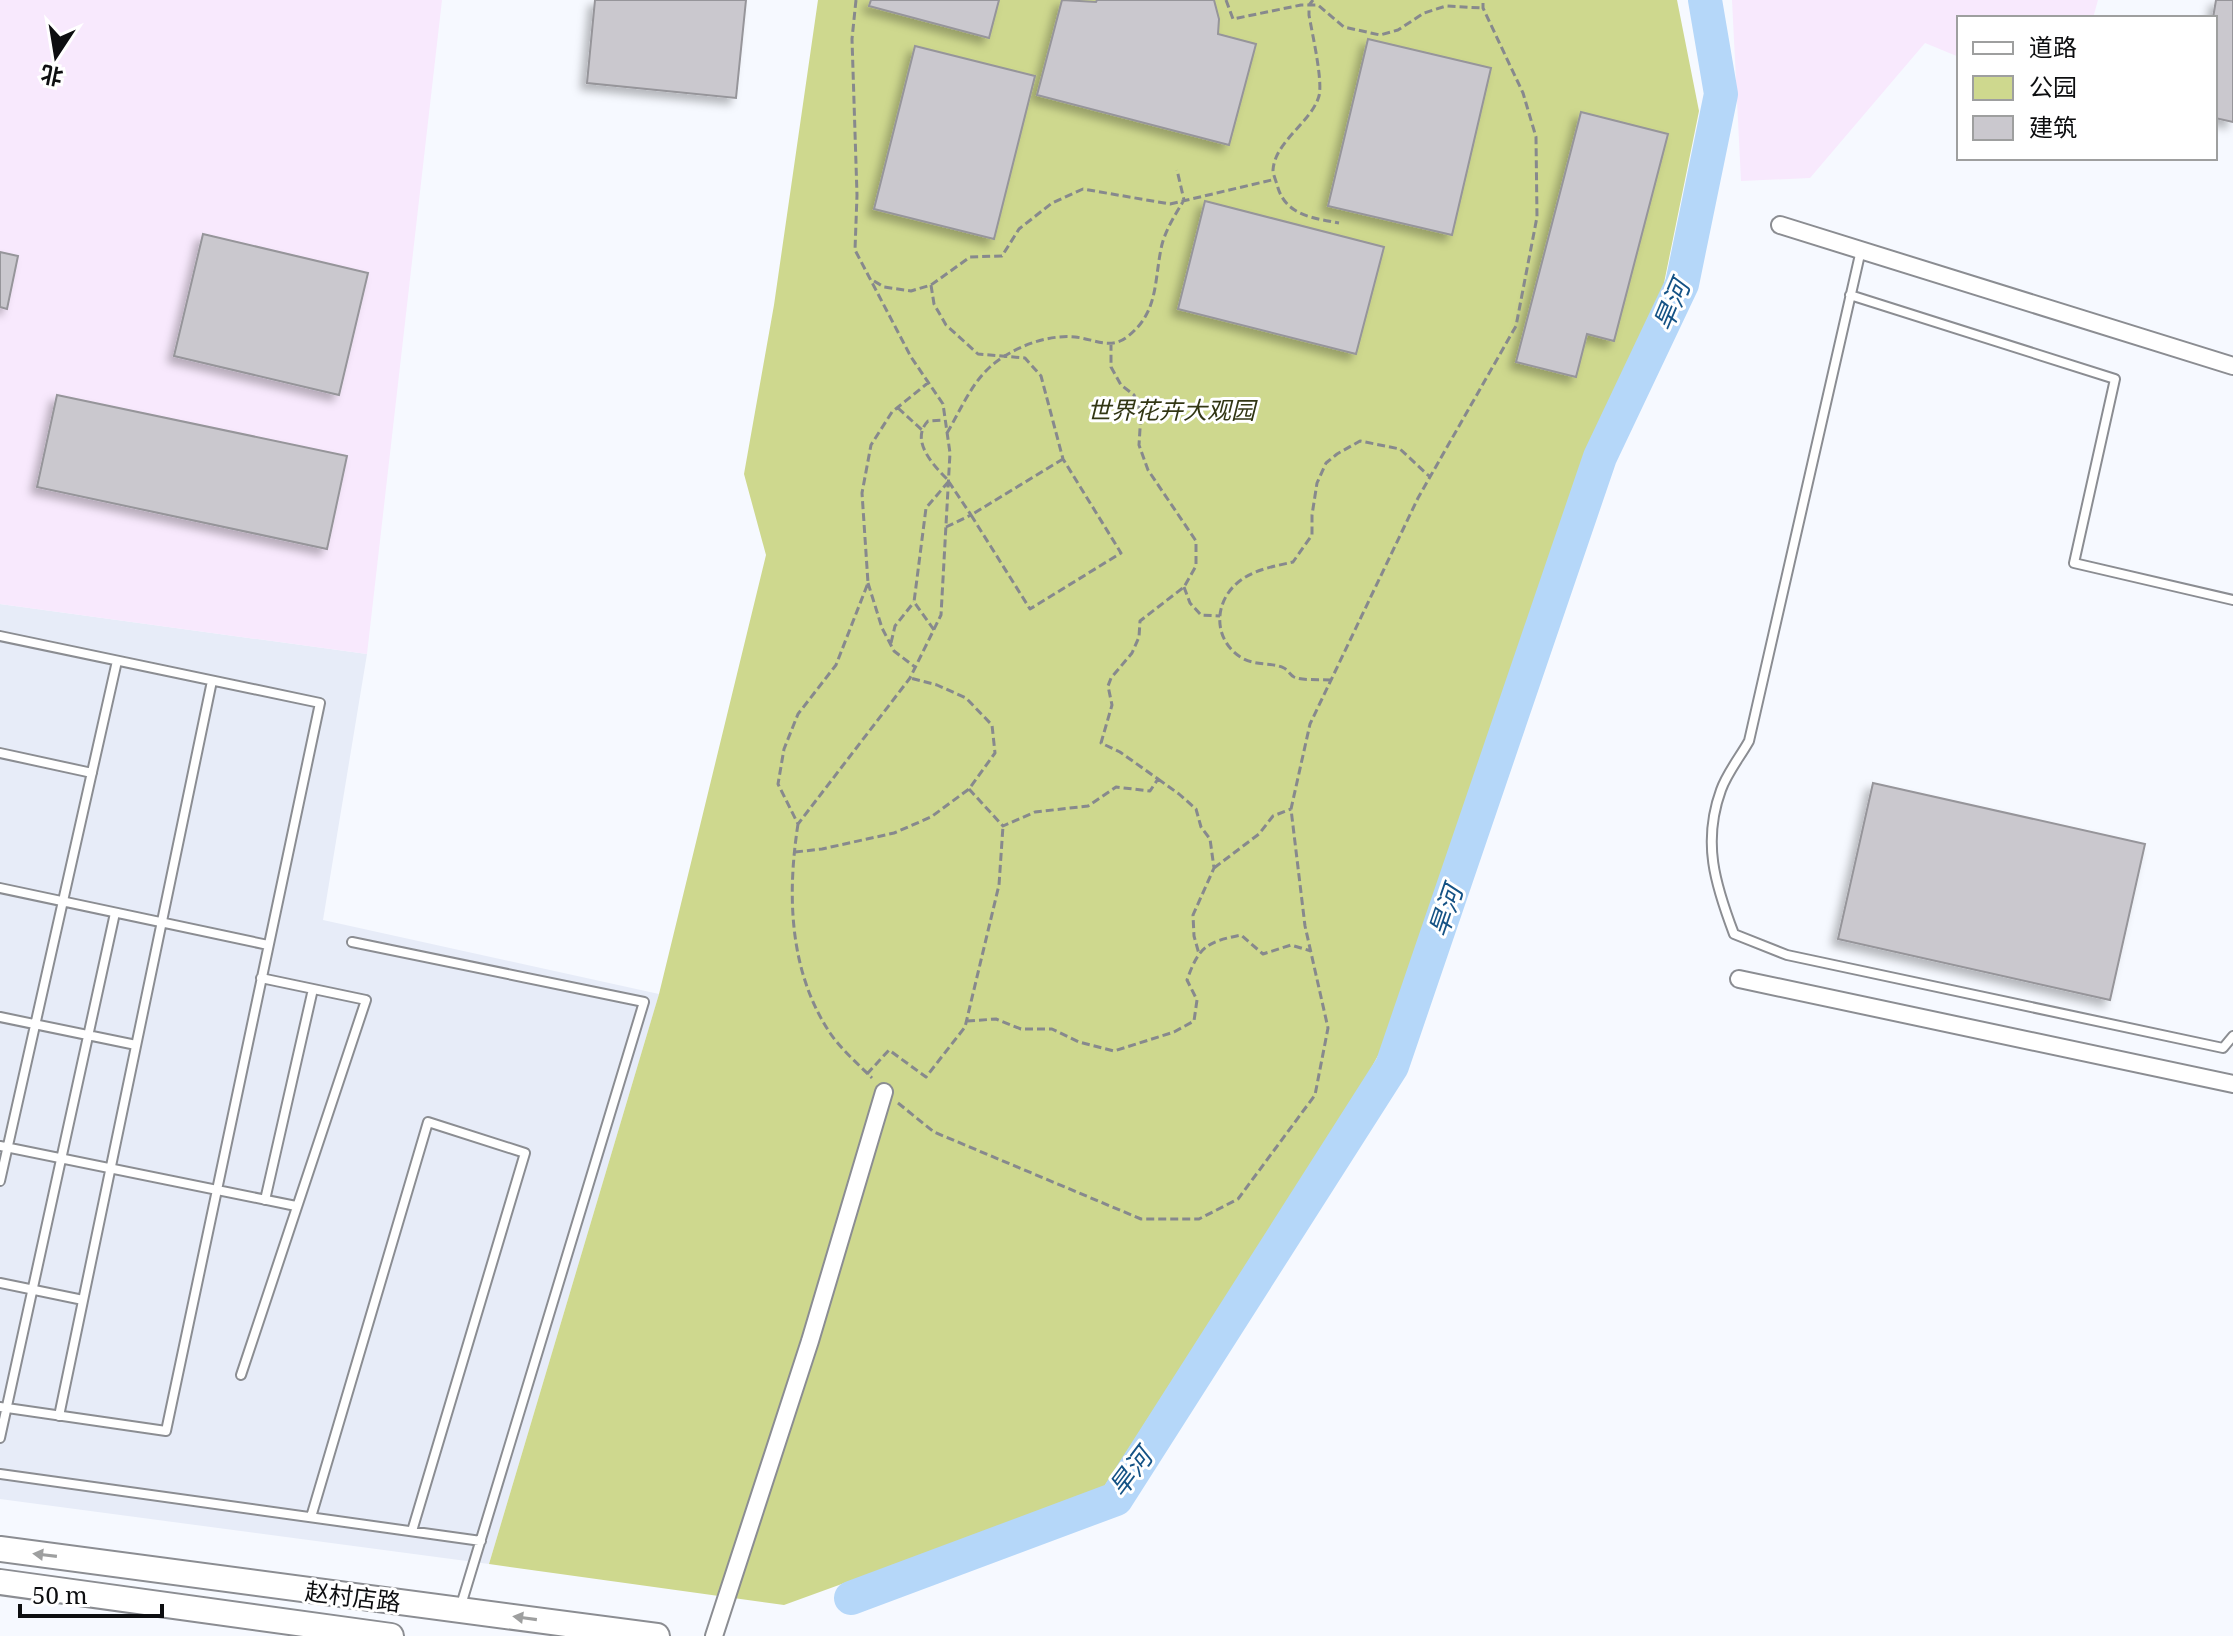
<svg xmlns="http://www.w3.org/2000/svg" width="2233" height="1636" font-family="'Noto Serif','Noto Sans SC',serif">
<defs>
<filter id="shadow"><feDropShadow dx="-6" dy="6" stdDeviation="4" flood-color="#0004"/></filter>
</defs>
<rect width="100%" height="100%" fill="#f6f9ff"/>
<path fill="#e7ecf8" d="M0 604 367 654 323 920 659 994 489 1564 0 1499Z"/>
<path fill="#f8e9fd" d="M0 0H442L367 654 0 604Z
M1732 0H2098L2093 18H1959V57L1925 43 1810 178 1741 181Z"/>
<path fill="#ced88e" d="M818 0H1677L1699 111 1663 288 1581 467 1423 973 1362 1085 1102 1490 952 1578 883 1569 784 1605 489 1564 659 994 766 555 744 474 774 305Z"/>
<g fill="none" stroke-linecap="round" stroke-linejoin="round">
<path stroke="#b5d7f9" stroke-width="34" d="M851 1598 1116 1499 1392 1066 1600 457 1682 284 1721 94 1705 0"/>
</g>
<path fill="#cac8ce" stroke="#96959a" stroke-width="2" filter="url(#shadow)" d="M595 0H746L736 98 587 83Z
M871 0H999L989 38 869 6Z
M1062 0 1096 2 1097 0H1214L1219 19 1218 34 1256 44 1229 145 1037 95Z
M2216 0H2233V122L2215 118V18H2213Z
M1368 39 1491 68 1452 235 1328 206Z
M915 46 1035 76 994 239 874 209Z
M1581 112 1668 134 1614 341 1587 334 1576 377 1516 362Z
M1205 201 1384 247 1356 354 1178 309Z
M203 234 368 273 339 395 174 356Z
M0 252 18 256 7 309 0 307Z
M57 395 347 456 327 549 37 487Z
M1873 783 2145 844 2110 1000 1838 939Z"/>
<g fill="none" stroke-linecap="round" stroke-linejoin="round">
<defs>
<path id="lane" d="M1861 250 1749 741C1740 757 1727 773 1721 790 1702 842 1715 884 1734 934L1787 955 2223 1048 2233 1036
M1850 295 2115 379 2074 563 2233 600
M0 636 320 703 166 1431 0 1407
M0 753 92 773
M0 888 268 945
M352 942 644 1002 461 1605
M0 1017 136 1045
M0 1146 296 1206
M0 1181 117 661
M265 1200 313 989
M0 1283 83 1300
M241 1375 366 1000 261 978
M59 1416 212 681
M0 1438 115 913
M0 1474 481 1541
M311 1517 428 1122 525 1153 412 1531"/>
<path id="street" d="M1780 225 2233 366
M1739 979 2233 1084
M714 1636 810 1341 884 1092"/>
<path id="secondary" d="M0 1549 657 1636
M0 1582 391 1636"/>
</defs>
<use href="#lane" stroke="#8b8d92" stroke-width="12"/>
<use href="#street" stroke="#8b8d92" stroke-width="20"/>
<use href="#secondary" stroke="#8b8d92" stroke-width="28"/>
<path stroke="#87898d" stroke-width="3" stroke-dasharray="8 4" stroke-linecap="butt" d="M856 0 852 39 857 195 855 250 911 357 943 404 950 453 941 615 910 678 798 824 778 784 784 749 798 714 836 665 868 583 862 493 871 445 892 412 929 382
M1226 0 1233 19 1301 5H1318L1344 27 1380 35 1398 30 1424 13 1446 6 1483 8
M1313 0 1309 5V15C1312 33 1323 80 1319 96 1311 123 1275 141 1273 170 1273 175 1277 183 1278 188 1287 216 1314 218 1339 223
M874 281 884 287 911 291 931 285 970 257 1002 256 1019 229 1052 203 1083 189 1170 204 1276 179
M931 285 934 304 946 325 978 354 1025 358 1041 376 1063 459 1121 553 1030 609 971 515 1063 459
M898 408 922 430
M947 433C960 411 971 384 990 367 1011 348 1047 334 1075 337 1094 339 1110 350 1127 337 1158 313 1154 284 1161 249 1164 232 1175 215 1184 200L1177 170
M946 527 971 515 949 482
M868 583 882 628 894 651 915 667
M1184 587 1190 603 1201 615 1220 616
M934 630 914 602 926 508 949 481C935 467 909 441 928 421L944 420
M891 643 895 626 914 602
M1331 680C1320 679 1303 681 1294 677 1290 675 1288 670 1284 668 1271 662 1256 666 1242 658 1212 640 1213 600 1241 580 1256 569 1276 566 1293 562L1312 535V515L1317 483 1326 463 1337 454 1360 441 1400 449 1429 476
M1158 779 1179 794 1196 809 1201 827 1210 839 1214 868 1193 915 1194 936 1199 954
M969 789 1003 826 1035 812 1088 806 1116 787 1150 791 1158 779 1120 752 1101 743 1112 705 1108 686 1111 678 1132 653 1139 637 1140 621 1184 587 1196 566V541L1148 470 1139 445 1141 413 1134 395 1121 385 1111 367V345
M798 824C787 895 789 971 830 1033 841 1049 858 1064 872 1078
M795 852 822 849 894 833 931 817 969 789 995 753 992 725 966 698 937 685 910 678
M1214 868 1259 834 1273 816 1291 809
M967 1021 996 1019 1021 1029H1052L1079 1042 1114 1051 1174 1032 1194 1021 1197 1000 1187 980C1199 946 1207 942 1241 935L1263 954 1291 945 1311 951
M867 1074 889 1050 926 1077 965 1027 999 885 1003 826
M898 1103 934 1132 1141 1219H1199L1238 1199 1315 1095 1328 1028 1305 926 1291 809 1310 724 1418 498 1516 326 1537 217 1536 137 1523 93 1483 8V0"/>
<use href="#lane" stroke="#fff" stroke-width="8"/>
<use href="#street" stroke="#fff" stroke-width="16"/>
<use href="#secondary" stroke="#fff" stroke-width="24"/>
</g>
<defs><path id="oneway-solid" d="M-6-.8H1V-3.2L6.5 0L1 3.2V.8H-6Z" transform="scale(2)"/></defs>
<g fill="#9e9f9f">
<use href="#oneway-solid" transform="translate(45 1555) rotate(-173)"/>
<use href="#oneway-solid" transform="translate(525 1618) rotate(-172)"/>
</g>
<g text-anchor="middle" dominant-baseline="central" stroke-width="6" stroke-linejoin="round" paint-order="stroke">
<g font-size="24" font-style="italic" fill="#323614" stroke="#fff">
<text x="1171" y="409">世界花卉大观园</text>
</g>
<g font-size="24" fill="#0d0e10" stroke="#fff">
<text transform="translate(353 1596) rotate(7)">赵村店路</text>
</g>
<g font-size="26" font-style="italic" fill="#145285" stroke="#fff">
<text transform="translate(1671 305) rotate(-67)">旱河</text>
<text transform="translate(1445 911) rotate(-71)">旱河</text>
<text transform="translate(1130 1472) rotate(-53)">旱河</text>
</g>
</g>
<rect x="1957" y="16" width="260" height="144" fill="#ffffff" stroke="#9e9f9f" stroke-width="2"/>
<rect x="1973" y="42" width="40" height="12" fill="#ffffff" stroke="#9e9f9f" stroke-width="2"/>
<text x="2029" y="56" font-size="24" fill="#0d0e10">道路</text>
<rect x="1973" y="76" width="40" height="24" fill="#ced88e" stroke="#9e9f9f" stroke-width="2"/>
<text x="2029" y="96" font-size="24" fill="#0d0e10">公园</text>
<rect x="1973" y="116" width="40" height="24" fill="#cac8ce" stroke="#9e9f9f" stroke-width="2"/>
<text x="2029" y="136" font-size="24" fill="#0d0e10">建筑</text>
<g transform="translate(56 56) rotate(192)" stroke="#ffffff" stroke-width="6" paint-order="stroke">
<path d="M0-6L14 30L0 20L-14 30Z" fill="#0d0e10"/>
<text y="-12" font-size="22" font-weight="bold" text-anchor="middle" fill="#0d0e10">北</text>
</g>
<path d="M20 1604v12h142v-12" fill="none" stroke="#0d0e10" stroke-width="4"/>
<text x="32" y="1604" font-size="24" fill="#0d0e10" stroke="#ffffff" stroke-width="6" paint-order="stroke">50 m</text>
</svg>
